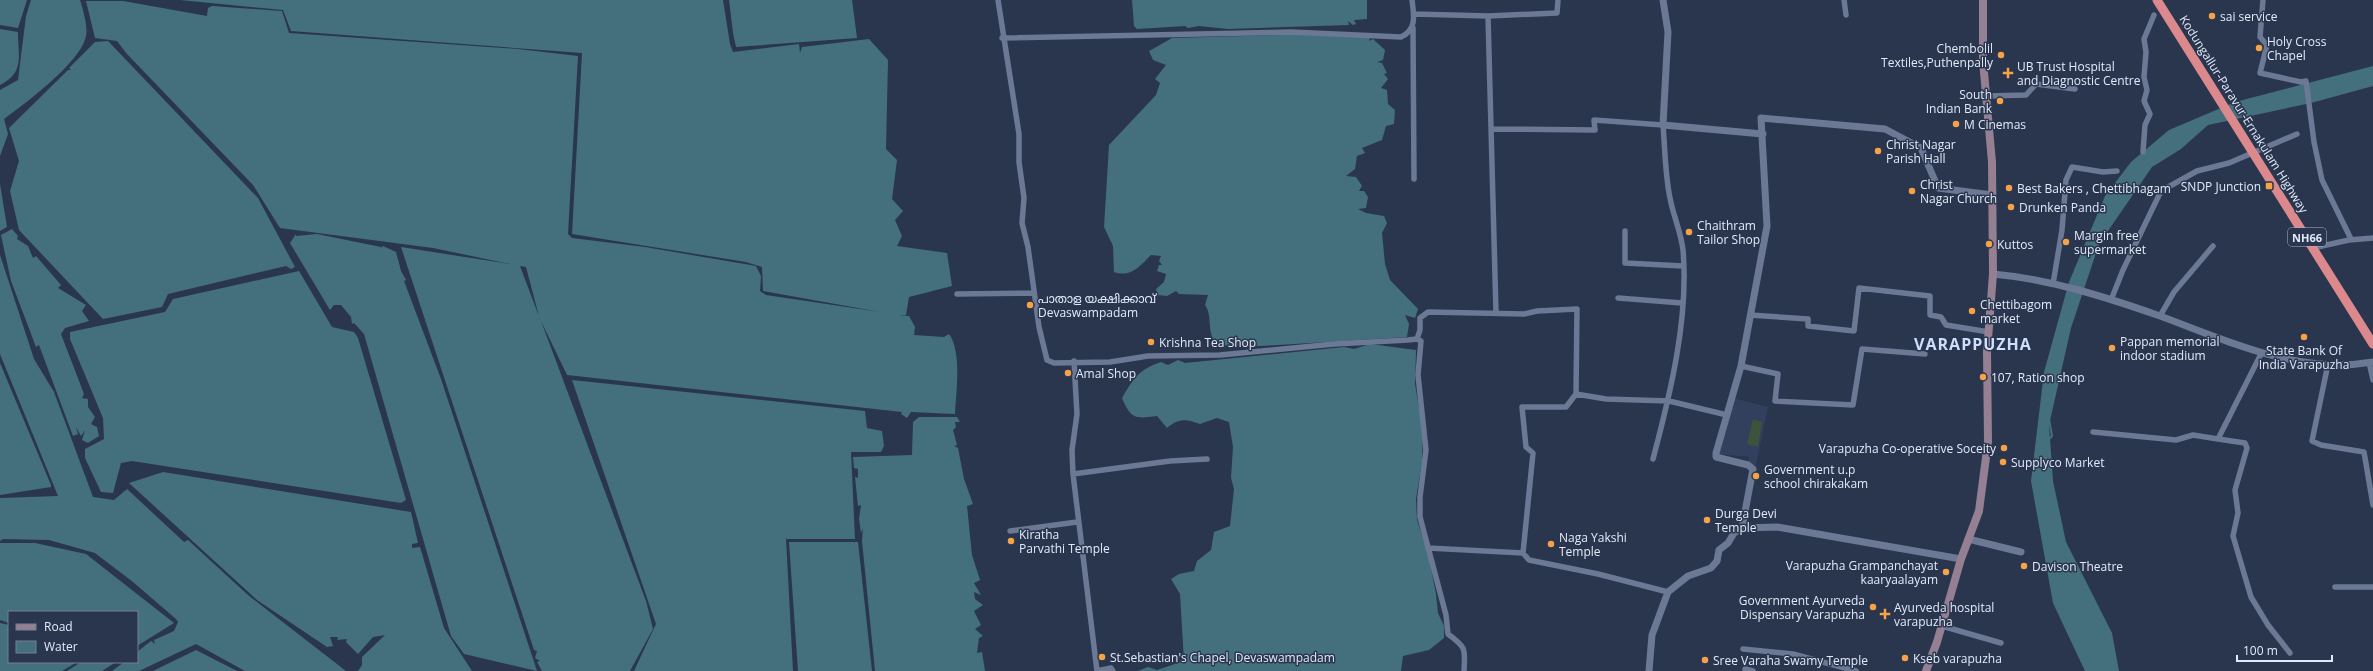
<svg xmlns="http://www.w3.org/2000/svg" width="2373" height="671" font-family="'Open Sans','Noto Sans Malayalam',sans-serif">
<rect width="100%" height="100%" fill="#2a364e"/>
<path fill="#32405e" d="M1733 398 1768 407 1756 465 1748 463 1749 457 1719 454Z"/>
<path fill="#3e523d" d="M1753 419 1762 422 1758 447 1747 444Z"/>
<path fill="#44707d" fill-rule="evenodd" d="M0 0H27L18 28 0 25Z
M31 0H80C83 10 88 26 86 36 81 62 26 103 4 119L8 134 0 156V90L18 80 26 16Z
M180 0H723L730 44 733 52 799 44 800 53 802 47 869 39 888 60 886 149 897 160 892 199 903 211 895 220 902 236 897 246 947 253 952 286 909 297 906 315H899L909 316 915 327 914 335 944 337 949 334C962 351 956 393 955 414L911 412 907 418 901 414 902 412 567 375 541 321 646 601 653 629 630 671H542L537 662 540 661 535 658 537 651 534 650 401 247 510 264 433 248 280 228 253 185 127 54 117 41 95 38 86 1H123L207 16 208 8 212 6 282 11 289 33 518 49 578 56 568 234 572 238 645 247 756 266 761 276 760 291 766 295 880 312 763 291 762 267 746 262 572 234 582 53 291 31 283 10ZM520 266 526 267 540 320V319Z
M729 0H852L857 38 736 47 733 33Z
M1132 0H1367V19L1354 20 1356 24 1353 25 1348 21 1349 25 1228 29 1199 26 1188 28 1185 26 1137 29 1134 26Z
M0 29 18 32C18 57 25 72 0 85Z
M1315 34 1370 38 1369 41 1373 39 1385 50 1383 60 1377 62 1382 63 1387 73 1384 74 1388 79 1381 88 1387 90 1388 104 1395 110 1394 124 1386 126 1382 140 1362 148 1365 153 1357 156 1355 169 1346 176 1356 177 1362 186 1359 191H1364L1368 197 1366 208 1358 209 1366 213 1384 216 1387 223 1382 233 1385 264 1390 280 1418 309 1415 318 1405 315 1409 324 1407 337 1261 346 1216 345C1206 329 1213 316 1205 305L1208 295 1179 294 1176 291 1167 296 1158 295 1156 289 1164 282 1166 274 1157 271 1159 265H1162L1159 261 1161 256 1151 255C1140 266 1131 278 1114 272L1113 246 1104 227 1109 145 1156 95 1160 83 1155 79 1166 65 1153 60 1149 51 1151 50 1172 38Z
M108 41 258 198 295 267 291 269 286 266 168 294 162 307 103 319 19 230 10 191 19 161 9 128 68 70H71L69 68 95 42Z
M2373 66V86L2311 103 2208 125 2181 149 2152 167 2099 244 2071 328 2049 425 2053 481 2066 542 2112 633 2119 671H2085L2053 603 2031 481 2044 372 2069 282 2105 196 2131 162 2169 130 2235 102Z
M0 184 7 227 0 231Z
M12 229 18 236 17 239 28 246 33 258 36 256 61 285 58 288 86 305 82 311 89 321 65 328 61 334 84 394 82 398 88 399V407L95 417 91 424 97 427 99 436 88 443 82 440 85 430 81 436 76 427 78 434 73 436 39 345 36 347 11 281 1 235Z
M296 234V236L317 234 381 247V248L383 246 396 252 401 271 406 280 404 281 441 379 537 671 464 654 451 636 364 334 354 323 352 324 351 317 341 305H334L330 310 290 243Z
M0 255 34 359 54 392 93 497 114 500 127 489 184 542 188 540 248 595 346 671H245L196 644 139 671H112L124 662H137V652L151 641 155 644 154 640 174 631 178 622 176 619 133 582 95 553 49 540 3 539 0 541V498L58 496 0 354Z
M299 271 332 327 354 332 358 338 406 500 401 503 132 461 121 463 113 493 101 492 85 458V449L104 439 103 418 70 339V332L165 312 173 299Z
M1370 344 1416 350 1415 384 1423 432 1422 462 1416 499 1417 520 1428 553 1436 594 1438 613 1444 626V638L1429 650 1403 656 1401 671H1138L1148 667 1157 670 1184 661 1180 594 1171 579 1179 574 1194 571 1197 561 1211 550 1214 532 1230 526 1234 489 1231 478 1233 447 1229 422 1217 418 1200 424C1186 419 1179 418 1167 428L1157 416C1135 419 1131 419 1122 398 1134 378 1138 370 1161 362L1168 365 1178 360 1185 363 1344 347 1354 349Z
M0 363 51 485V487L0 495Z
M572 380 865 411 867 428 882 431 884 446 881 452H851L855 539H786L793 671H634L656 624Z
M919 417H957L960 422H955L956 427 953 430 957 445 954 446 958 448 964 479 973 504 967 506 972 555 980 580 974 583 981 595 974 592 975 599 983 605 974 611 981 625 975 629 983 636 979 638 977 653 982 652 985 671H875L862 541 863 528 861 533 859 519 861 505 858 506 855 477 858 478V469L854 468 853 457 912 455 913 422Z
M163 472 411 512 418 543 412 544V548L420 547 444 628 472 671H358L362 665V657L385 635 373 637 358 654 346 642 347 639 337 640 338 637H330L333 646 327 647 257 600 129 483Z
M789 542H858L872 671H798Z
M0 543H35L86 554 174 623 137 646V612H9V623L0 620Z
M0 623 9 625V662H77L62 671H0Z
M196 650 237 671H153Z
M81 662H116L102 671H67Z"/>
<g fill="none" stroke-linecap="round" stroke-linejoin="round">
<path stroke="#44707d" stroke-width="2" d="M2048 441 2052 436 2049 419"/>
<path stroke="#6b7995" stroke-width="5.5" d="M998 0 1019 134V162L1024 198 1022 223 1028 247 1039 327 1047 360 1054 363 1110 362 1148 356 1220 355 1334 344 1408 340 1417 339 1420 330V318L1428 312 1524 314 1537 311 1577 309 1576 394 1606 399 1669 401 1727 415
M1844 0 1846 15
M2263 0 2260 37 2267 45 2260 73 2301 82 2306 81 2314 142 2322 180 2351 239
M1414 14 1488 16 1557 13 1558 0
M1488 16 1496 313
M1413 28 1414 179
M1002 38 1291 32 1401 37C1417 30 1414 15 1412 0
M1986 96 2026 95 2036 84 2075 89
M1492 129 1595 130 1594 120 1663 125C1665 149 1665 174 1670 198 1673 215 1681 232 1683 250 1689 318 1670 395 1653 459
M2143 152 2145 125 2150 114 2144 101 2147 90 2144 77 2146 52 2144 39 2154 15
M1625 231V263L1683 266
M2313 248 2349 240 2373 238
M2053 284 2062 230 2066 180 2072 167 2103 172 2117 171
M957 294 1033 293
M1618 298 1682 303
M2111 300 2123 270 2161 191 2197 171 2229 163 2297 134
M1750 315 1808 319V326L1854 331 1859 288 1930 296V315L1941 317 1946 325 1989 332
M2160 316 2174 292 2213 246
M1417 339 1421 341 1418 375 1426 450 1420 497V517L1446 615 1448 634C1467 648 1465 649 1464 671
M2261 354 2218 439 2245 443 2247 448 2235 490 2238 513 2233 536 2251 597 2268 625 2290 653
M1074 361 1077 414 1072 450 1073 474 1097 671 1111 668 1113 671
M2369 362 2373 380
M2328 364 2312 441 2321 445 2364 452 2373 505
M1741 366 1778 374 1775 401 1853 405 1862 349 1925 354
M2093 432 2176 440 2193 435 2218 439
M1073 474 1170 461 1207 459
M1010 531 1077 522
M1428 548 1523 553 1533 453 1526 447 1522 407H1566L1576 394
M1523 553 1529 560 1598 574 1668 592
M2335 587H2373
M1942 626 2001 643
M1743 649 1793 654 1856 671
M1745 669 1753 671"/>
<path stroke="#6b7995" stroke-width="7" d="M1663 0 1668 32 1663 125 1763 134
M1993 274C2049 279 2106 297 2160 316 2228 341 2298 375 2373 362
M1742 528 1753 469 1748 465 1716 457V453L1741 366 1767 226 1761 118 1885 129 1921 148 1938 188 1992 195
M1968 539 2021 552
M1649 671 1652 635 1668 592 1688 576 1711 568 1717 561 1719 550 1728 543 1734 533 1742 528 1777 527 1961 559"/>
<path stroke="#957f92" stroke-width="8" d="M1926 671 1937 642 1961 559 1979 511 1988 442 1987 352 1993 274 1992 162 1983 61V0"/>
<path stroke="#dc898e" stroke-width="9" d="M2157 0 2373 344"/>
</g>
<g fill="#f6a248" stroke="#2a364e" stroke-width="1.5">
<circle cx="2212" cy="16" r="4"/>
<circle cx="2259" cy="48" r="4"/>
<circle cx="2001" cy="55" r="4"/>
<path d="M2006 67h4v4h4v4h-4v4h-4v-4h-4v-4h4z"/>
<circle cx="2000" cy="101" r="4"/>
<circle cx="1956" cy="124" r="4"/>
<circle cx="1878" cy="151" r="4"/>
<rect x="2265" y="182" width="8" height="8" rx="2"/>
<circle cx="2009" cy="188" r="4"/>
<circle cx="1912" cy="191" r="4"/>
<circle cx="2011" cy="207" r="4"/>
<circle cx="1689" cy="232" r="4"/>
<circle cx="2066" cy="242" r="4"/>
<circle cx="1989" cy="244" r="4"/>
<circle cx="1030" cy="305" r="4"/>
<circle cx="1972" cy="311" r="4"/>
<circle cx="2304" cy="337" r="4"/>
<circle cx="1151" cy="342" r="4"/>
<circle cx="2112" cy="348" r="4"/>
<circle cx="1068" cy="373" r="4"/>
<circle cx="1983" cy="377" r="4"/>
<circle cx="2004" cy="448" r="4"/>
<circle cx="2003" cy="462" r="4"/>
<circle cx="1756" cy="476" r="4"/>
<circle cx="1707" cy="520" r="4"/>
<circle cx="1011" cy="541" r="4"/>
<circle cx="1551" cy="544" r="4"/>
<circle cx="2024" cy="566" r="4"/>
<circle cx="1946" cy="572" r="4"/>
<circle cx="1873" cy="607" r="4"/>
<path d="M1883 608h4v4h4v4h-4v4h-4v-4h-4v-4h4z"/>
<circle cx="1102" cy="657" r="4"/>
<circle cx="1905" cy="658" r="4"/>
<circle cx="1705" cy="660" r="4"/>
</g>
<g text-anchor="middle" dominant-baseline="central" stroke-width="3" stroke-linejoin="round" paint-order="stroke">
<rect fill="#2a364e" stroke="#abb4c6" stroke-width="1" x="2288" y="228" width="38" height="18" rx="3"/>
<g font-size="11" font-weight="bold" fill="#e2eafa">
<text x="2307" y="237">NH66</text>
</g>
<g font-size="12" fill="#e2eafa" stroke="#2a364e" text-anchor="start">
<text x="2220" y="16">sai service</text>
<text x="2267" y="41">Holy Cross<tspan x="2267" dy="14">Chapel</tspan></text>
<text x="1993" y="48" text-anchor="end">Chembolil<tspan x="1993" dy="14">Textiles,Puthenpally</tspan></text>
<text x="2017" y="66">UB Trust Hospital<tspan x="2017" dy="14">and Diagnostic Centre</tspan></text>
<text x="1992" y="94" text-anchor="end">South<tspan x="1992" dy="14">Indian Bank</tspan></text>
<text x="1964" y="124">M Cinemas</text>
<text x="1886" y="144">Christ Nagar<tspan x="1886" dy="14">Parish Hall</tspan></text>
<text x="1920" y="184">Christ<tspan x="1920" dy="14">Nagar Church</tspan></text>
<text x="2261" y="186" text-anchor="end">SNDP Junction</text>
<text x="2017" y="188">Best Bakers , Chettibhagam</text>
<text x="2019" y="207">Drunken Panda</text>
<text x="1697" y="225">Chaithram<tspan x="1697" dy="14">Tailor Shop</tspan></text>
<text x="2074" y="235">Margin free<tspan x="2074" dy="14">supermarket</tspan></text>
<text x="1997" y="244">Kuttos</text>
<text x="1038" y="298">പാതാള യക്ഷിക്കാവ്<tspan x="1038" dy="14">Devaswampadam</tspan></text>
<text x="1980" y="304">Chettibagom<tspan x="1980" dy="14">market</tspan></text>
<text x="2120" y="341">Pappan memorial<tspan x="2120" dy="14">indoor stadium</tspan></text>
<text x="1159" y="342">Krishna Tea Shop</text>
<text x="2304" y="350" text-anchor="middle">State Bank Of<tspan x="2304" dy="14">India Varapuzha</tspan></text>
<text x="1076" y="373">Amal Shop</text>
<text x="1991" y="377">107, Ration shop</text>
<text x="1996" y="448" text-anchor="end">Varapuzha Co-operative Soceity</text>
<text x="2011" y="462">Supplyco Market</text>
<text x="1764" y="469">Government u.p<tspan x="1764" dy="14">school chirakakam</tspan></text>
<text x="1715" y="513">Durga Devi<tspan x="1715" dy="14">Temple</tspan></text>
<text x="1019" y="534">Kiratha<tspan x="1019" dy="14">Parvathi Temple</tspan></text>
<text x="1559" y="537">Naga Yakshi<tspan x="1559" dy="14">Temple</tspan></text>
<text x="1938" y="565" text-anchor="end">Varapuzha Grampanchayat<tspan x="1938" dy="14">kaaryaalayam</tspan></text>
<text x="2032" y="566">Davison Theatre</text>
<text x="1865" y="600" text-anchor="end">Government Ayurveda<tspan x="1865" dy="14">Dispensary Varapuzha</tspan></text>
<text x="1894" y="607">Ayurveda hospital<tspan x="1894" dy="14">varapuzha</tspan></text>
<text x="1110" y="657">St.Sebastian's Chapel, Devaswampadam</text>
<text x="1913" y="658">Kseb varapuzha</text>
<text x="1713" y="660">Sree Varaha Swamy Temple</text>
</g>
<g font-size="12" fill="#e2eafa" stroke="#2a364e">
<text transform="translate(2244 114) rotate(58)">Kodungallur-Paravur-Ernakulam Highway</text>
</g>
<g font-size="16" font-weight="bold" letter-spacing="1" fill="#cfdefd" stroke="#2a364e">
<text x="1973" y="344">VARAPPUZHA</text>
</g>
</g>
<rect x="8" y="611" width="130" height="52" fill="#2a364e" stroke="#747e93"/>
<rect x="16" y="624" width="20" height="6" fill="#957f92" stroke="#747e93"/>
<text x="44" y="631" font-size="12" fill="#e2eafa">Road</text>
<rect x="16" y="641" width="20" height="12" fill="#44707d" stroke="#747e93"/>
<text x="44" y="651" font-size="12" fill="#e2eafa">Water</text>
<path d="M2237 655v6h95v-6" fill="none" stroke="#e2eafa" stroke-width="2"/>
<text x="2243" y="655" font-size="12" fill="#e2eafa" stroke="#2a364e" stroke-width="3" paint-order="stroke">100 m</text>
</svg>
